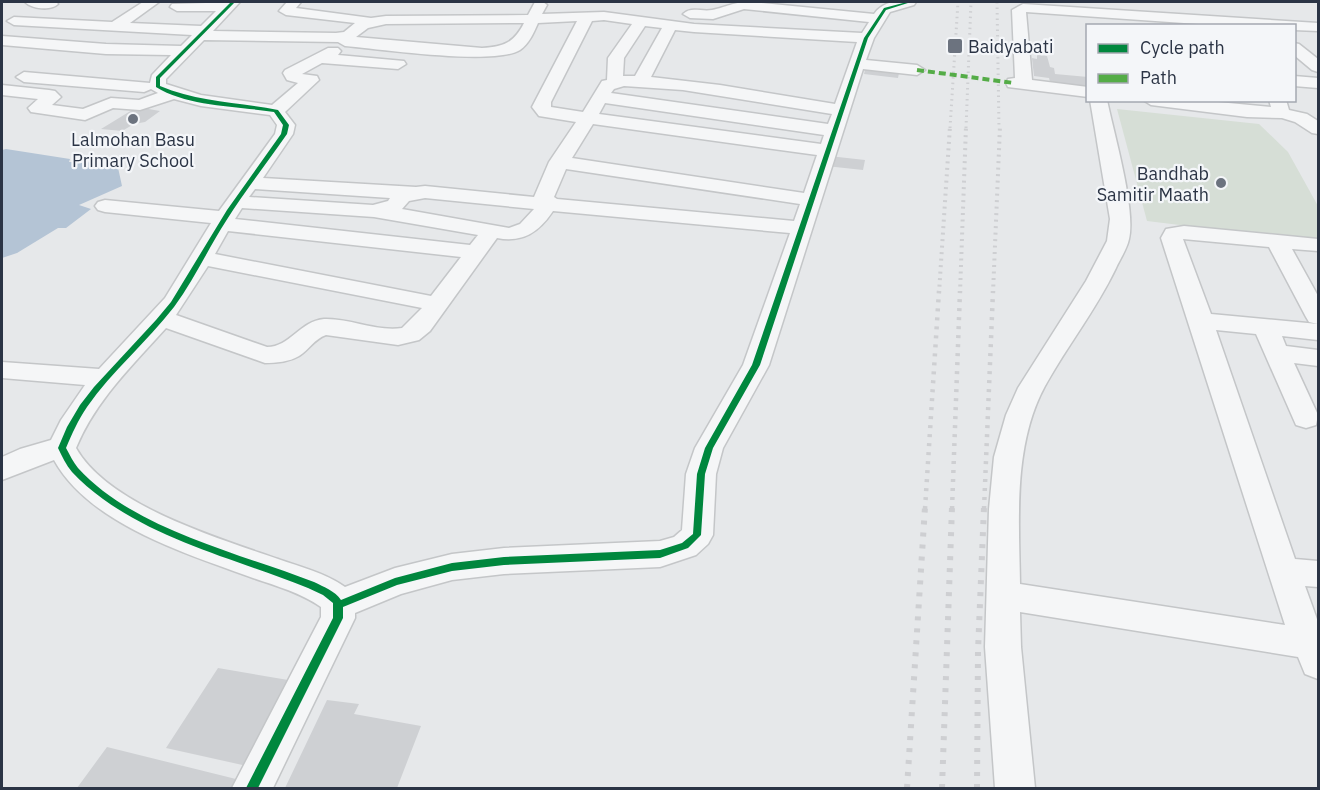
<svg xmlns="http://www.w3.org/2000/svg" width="1320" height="790" font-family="'IBM Plex Sans',sans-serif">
<rect width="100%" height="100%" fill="#e6e8ea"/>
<path fill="#d6ded6" d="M1117 109 1259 124 1288 152 1318 206V242L1147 221Z"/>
<path fill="#b4c4d5" d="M6 149 70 159 69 162 117 163 122 186 79 205 91 209 66 228H58L17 253 2 258V150Z"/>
<path fill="#ced0d3" d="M1037 55 1047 56 1050 67 1054 68 1055 74 1088 77V90L1070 88 1069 84 1050 82 1049 78 1034 76 1032 58 1037 59Z
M865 70 899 73 898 78 864 74Z
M137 107 160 111 145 122 134 124 122 131 101 129Z
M829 156 865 160 863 170 826 166Z
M218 668 300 682 256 768 166 748Z
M327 700 359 704 354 714 421 726 397 788H285Z
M107 747 248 782 245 788H77Z"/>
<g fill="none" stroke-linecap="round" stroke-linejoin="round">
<defs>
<path id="minor" d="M25 2H56L58 4C51 11 32 9 25 2Z
M143 2H159L130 23 201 26 216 11H177L170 7 172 4 240 2 213 31 336 33 344 32 355 23 286 15 279 11 287 2H301L296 8 371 18 386 16 528 15 535 2H543L547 5 542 14 604 12 694 24 862 33 869 22 744 9 713 19 690 18 683 14C691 6 701 12 712 10 727 7 732 2 751 2L874 14C884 0 900 0 916 2L914 5 890 12 874 38 866 60 917 65 925 70 917 75 863 69 769 365 723 448 716 474 713 535 708 544 696 555 660 567 504 574 452 580 401 594 355 613V618L273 788H232L321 617V607C301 593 276 586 253 578 188 554 90 525 54 460L2 480V457L20 449 51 440 61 420 85 385 2 378V362L99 369 165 298 211 223 105 212 98 210 95 206 98 202 105 200 219 211 275 134 277 125 270 115 201 106 174 99 140 110 113 108 85 120 31 112 28 108 38 99 2 95V85L49 90 55 91 61 97 52 105 83 109 111 98 139 100 158 93 151 89 144 92 24 82 16 77 24 72 150 83 152 75 171 55 106 54 2 45V36L106 44 181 46 192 35 14 25 7 21 14 17 112 22ZM604 20 632 24 608 58 607 80 602 81 583 112 551 107V102L592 21ZM577 21 532 107 539 116 576 122 549 162 534 197 425 186 416 187 263 178 293 134 295 125 285 112 319 80 317 76 302 74 322 63 398 69 406 64 404 61 338 55 341 51 338 48H328L285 70 283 73 287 80 298 83 272 105 201 95 166 84V79L204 40 338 42 345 46C380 49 495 66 520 50 529 44 534 32 538 23ZM524 23C514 43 503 47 482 48L356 37 368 28 386 24ZM645 26 662 28 635 76H623L624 58ZM675 30 694 32 857 42 835 104 720 85 651 77ZM624 86 683 90 832 114 828 124 611 93 614 89ZM605 103 824 135 821 144 599 114ZM593 124 817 155 804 193 572 158ZM566 169 800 204 794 221 557 199 554 197ZM255 189 390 198 388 201 373 205 249 197ZM425 198 534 209 520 224 509 228 402 209 409 201ZM242 208 374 217 478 235 470 245 235 219ZM553 211 790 233 743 365 695 448 686 474 682 530 674 537 660 541 504 548 452 554 395 568 345 587C325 573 301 567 278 559 218 538 109 506 76 448 96 400 132 366 166 328L265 363C276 363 289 362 299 356 309 350 314 339 326 335L398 345 419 340 430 331 497 238C523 243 539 232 553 211ZM228 231 461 257 431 296 215 254ZM208 266 422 308 402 328C377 332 350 318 324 319 300 321 290 347 267 347L176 315Z
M1023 4 1318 23V31L1294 30V26H1227L1026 12 1032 80 1088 87V97L1008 87 1006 83 1008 79 1015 78 1012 10Z
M1294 43 1299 44 1318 59V72L1312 70 1294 55Z
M1294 76 1318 78V88L1294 86Z
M1090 100H1107C1114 134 1136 209 1129 239 1127 249 1120 259 1116 268 1096 310 1067 346 1045 386 1013 445 1019 519 1020 584L1285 625 1161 238 1166 229 1184 226 1318 239V251L1292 249 1318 296V340L1282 336 1286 346 1318 350V366L1294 363 1318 415 1316 425 1306 428 1296 425 1256 334 1216 330 1295 559 1318 561V587L1305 586 1318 622V679L1305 674 1298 657 1020 612 1021 647 1035 788H995L985 647 989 509 994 457 1006 415 1018 388 1086 281 1107 241 1110 219ZM1183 239 1269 247 1306 317 1309 322 1318 324 1211 314Z
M1143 100H1197L1271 107 1269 100H1286L1289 110 1307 114 1318 121V134L1312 133 1295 122 1282 118 1247 117 1151 105Z"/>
</defs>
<use href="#minor" stroke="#c4c6c8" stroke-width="3"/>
<use href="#minor" fill="#f5f6f7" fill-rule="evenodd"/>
<path stroke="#cecfd2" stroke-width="3" stroke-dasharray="1.5 4" stroke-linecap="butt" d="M997 2 999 128
M950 128 958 2
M966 128 971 2"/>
<path stroke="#cecfd2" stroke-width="4" stroke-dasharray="2 4.5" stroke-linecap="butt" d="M939 293 950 126
M960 293 966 126
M993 293 1000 126"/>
<path stroke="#cecfd2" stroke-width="4.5" stroke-dasharray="3 6" stroke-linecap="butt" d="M925 509 939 291
M952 509 960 291
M984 509 993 291"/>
<path stroke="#cecfd2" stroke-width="6" stroke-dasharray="4 8" stroke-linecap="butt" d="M907 788 925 507
M942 788 952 507
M977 788 978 651 984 507"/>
<path stroke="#54ac47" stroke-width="4" stroke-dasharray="7 4" stroke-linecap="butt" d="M917 70 1014 83"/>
<defs>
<path id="cycleway" d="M231 2H235L160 78V86C198 102 238 102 278 110L289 125 287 134C267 163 245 191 226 221 208 249 194 280 174 307 147 342 112 371 87 407 78 420 72 434 66 448 70 455 73 462 78 468 133 529 239 553 314 582 324 587 335 591 341 600L395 578 452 563 504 557 660 550 682 543 693 534 697 474 705 448 752 365 864 38 884 8 907 2H911L886 10 868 38 760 365 713 448 705 474 701 535 688 548 660 558 504 565 452 571 397 585 343 607V618L258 788H246L333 618V603L323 595 308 588C239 560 164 543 103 499 92 491 81 482 72 472 66 465 62 456 58 448L67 427 80 405 94 387 156 320 171 302 227 210 281 134 283 125 274 112C237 106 188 107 156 87V77Z"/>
</defs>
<use href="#cycleway" stroke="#f4f6f9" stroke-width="3"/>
<use href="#cycleway" fill="#00873e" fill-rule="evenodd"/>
</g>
<g fill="#6c737f" stroke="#f4f6f9" stroke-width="2">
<rect x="947" y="38" width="16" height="16" rx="3"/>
<circle cx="133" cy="119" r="6"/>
<circle cx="1221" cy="183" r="6"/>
</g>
<g text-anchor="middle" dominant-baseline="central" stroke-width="4.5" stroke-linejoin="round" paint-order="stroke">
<g font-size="18" fill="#2b3445" stroke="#f4f6f9" text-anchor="start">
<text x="968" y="46">Baidyabati</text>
<text x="133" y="139" text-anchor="middle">Lalmohan Basu<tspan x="133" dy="21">Primary School</tspan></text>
<text x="1209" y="173" text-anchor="end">Bandhab<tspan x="1209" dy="21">Samitir Maath</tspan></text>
</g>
</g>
<rect width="1320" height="790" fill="none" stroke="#2b3445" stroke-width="6"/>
<rect x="1086" y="24" width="210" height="78" fill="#f4f6f9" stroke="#a4a8b1" stroke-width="1.5"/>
<rect x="1098" y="44" width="30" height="9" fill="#00873e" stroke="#a4a8b1" stroke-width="1.5"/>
<text x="1140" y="54" font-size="18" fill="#2b3445">Cycle path</text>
<rect x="1098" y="74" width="30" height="9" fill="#54ac47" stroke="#a4a8b1" stroke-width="1.5"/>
<text x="1140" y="84" font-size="18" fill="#2b3445">Path</text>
</svg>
